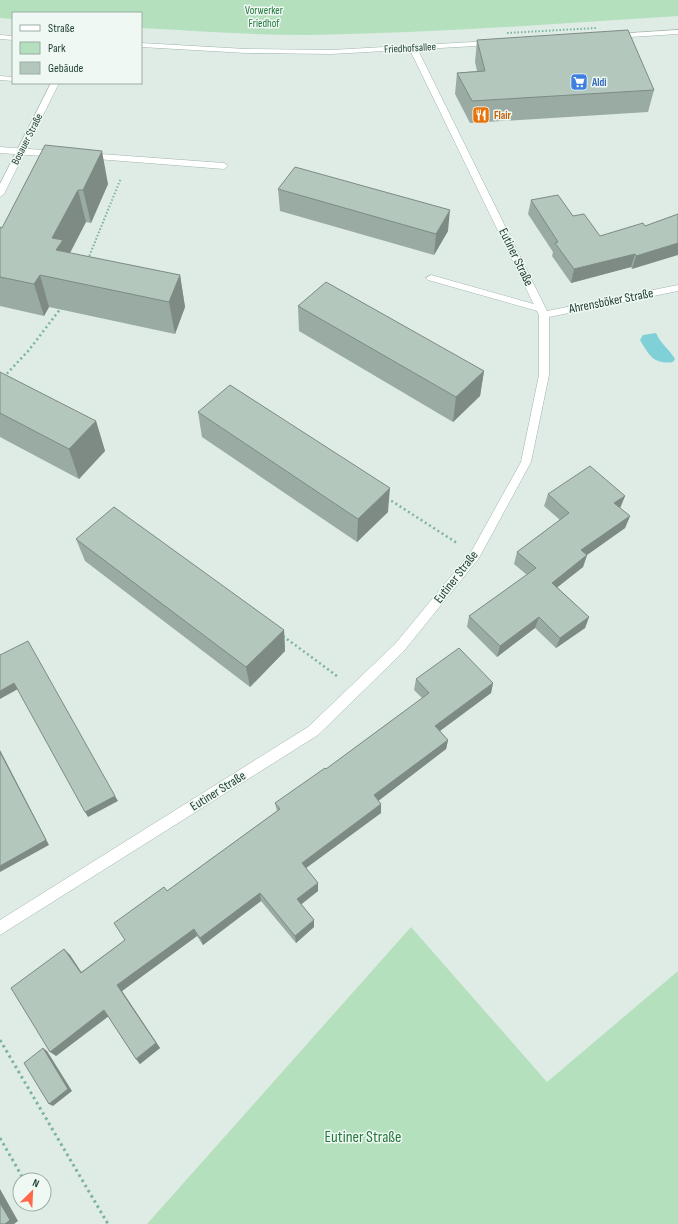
<svg xmlns="http://www.w3.org/2000/svg" width="678" height="1224" font-family="'Sofia Sans Condensed',sans-serif">
<rect width="100%" height="100%" fill="#deece5"/>
<path fill="#b4e0bd" d="M0 0H678V16C555 24 431 33 307 35 252 35 196 31 141 28V13H13V19L0 18Z
M411 927 547 1082 678 971V1224H147Z"/>
<path fill="#7fd1d7" d="M656 333C660 343 670 350 675 359L673 362C654 365 649 355 640 340L643 335Z"/>
<g fill="none" stroke-linecap="round" stroke-linejoin="round">
<defs>
<path id="service" d="M0 76 13 77V81L0 80Z
M0 147 57 151 61 154 57 157 0 153Z
M87 153 224 163 228 166 224 169 84 158 83 156 84 154Z
M431 275 544 307 546 309 541 312 428 280 426 278Z"/>
<path id="minor" d="M410 46H416L417 48 547 311 678 285V291L549 317V375L531 462 479 558 403 652 318 735 0 935V920L308 727 395 644 471 552 521 462 539 375V315L409 48Z
M51 83H59L4 194 0 197V184Z"/>
<path id="tertiary" d="M678 30V34L614 38 610 36 614 34Z
M0 35 13 36V40L0 39Z
M491 41H494V45L331 54 246 53 141 47V43L246 49 331 50Z"/>
</defs>
<use href="#service" stroke="#a1b4ac" stroke-width="1"/>
<use href="#minor" stroke="#a1b4ac" stroke-width="1"/>
<use href="#tertiary" stroke="#a1b4ac" stroke-width="1"/>
<path stroke="#7bb39d" stroke-width="2" stroke-dasharray="1.5 2" stroke-linecap="butt" d="M507 33 596 28
M88 259 121 178
M60 309 62 307"/>
<path stroke="#7bb39d" stroke-width="2.5" stroke-dasharray="2 3" stroke-linecap="butt" d="M0 381 29 350 61 308
M387 498 457 543
M283 636 337 676"/>
<path stroke="#7bb39d" stroke-width="3" stroke-dasharray="2.5 3.5" stroke-linecap="butt" d="M0 1040 108 1224
M0 1138 24 1180"/>
<use href="#service" fill="#fff" fill-rule="evenodd"/>
<use href="#minor" fill="#fff" fill-rule="evenodd"/>
<use href="#tertiary" fill="#fff" fill-rule="evenodd"/>
</g>
<path fill="#9aaba3" d="M477 40 654 90 648 112 470 123 455 94 457 73 477 71 475 62Z
M45 145 108 184 91 223 86 222 69 253 180 275 185 307 175 334 49 307 44 316 0 306V227L2 228Z
M278 189 448 231 434 255 280 211Z
M531 200 573 216 600 236 645 226 678 214 632 269 631 267 571 283 552 256 553 252 528 214Z
M298 306 484 371 480 396 453 422 299 331Z
M0 372 96 421 105 451 79 479 0 437Z
M198 412 388 512 357 542 202 437Z
M548 494 625 496 620 508 630 516 625 528 587 555 583 567 557 587 589 617 585 628 556 648 535 628 497 657 467 627 469 616 527 575 514 564 517 552 560 520 544 506Z
M76 539 284 630 285 651 250 687 85 561Z
M416 679 493 683 491 693 440 731 448 740 446 749 378 801 381 813 306 868 318 883V891L301 904 314 920V927L296 943 261 901 203 945 197 936 122 991 160 1048 140 1064 136 1059 108 1016 56 1056 64 949 70 955 81 972 125 940 167 891 277 811 275 803 326 769 422 698 414 690Z"/>
<path fill="#7d8b84" d="M102 151 108 184 91 223 83 190Z
M78 190 86 222 68 257 66 280 52 238Z
M450 210 448 231 434 255 436 234Z
M678 243V255L632 269 636 256Z
M635 254 631 267 571 283 574 269Z
M40 275 49 307 44 316 34 284Z
M180 275 185 307 175 334 169 302Z
M484 371 480 396 453 422 456 397Z
M96 421 105 451 79 479 69 449Z
M390 488 388 512 357 542 358 519Z
M625 496 620 508 610 515 614 503Z
M630 516 625 528 577 562 581 550Z
M587 555 583 567 549 594 552 583Z
M539 617 535 628 497 657 500 646Z
M589 617 585 628 556 648 560 638Z
M284 630 285 651 250 687 246 667Z
M14 683 18 689 0 699V691Z
M493 683 491 693 433 736 435 726Z
M448 740 446 749 373 805 374 795Z
M0 750 49 845 0 872Z
M115 796 118 801 88 817 85 812Z
M381 804V813L302 871V863Z
M318 883V891L298 907 297 899Z
M260 893 261 901 203 945 200 938Z
M314 920V927L296 943 295 936Z
M194 929 197 936 122 991 160 1048 140 1064 136 1059 117 985Z
M64 949 70 955 86 979 81 973Z
M104 1010 109 1016 56 1056 50 1052Z
M43 1048 47 1051 72 1091 53 1106 49 1104Z
M0 1189 18 1221 14 1224H5L0 1203Z"/>
<path fill="#b3c7bd" stroke="#7d8b84" d="M628 30 654 90 472 101 457 73 485 71 477 40Z
M45 145 102 151 83 190H78L52 238 63 240 56 250 180 275 169 302 40 275 34 284 0 277V227L2 228Z
M295 167 450 210 436 234 278 189Z
M558 195 573 216 584 214 600 236 643 223 645 226 678 214V243L636 256 635 254 574 269 555 243 558 242 531 200Z
M326 282 484 371 456 397 298 306Z
M0 372 96 421 69 449 0 413Z
M230 385 390 488 358 519 198 412Z
M590 466 625 496 614 503 630 516 581 550 587 555 552 583 589 617 560 638 539 617 500 646 469 616 536 568 517 552 569 513 548 494Z
M114 507 284 630 246 667 76 539Z
M28 641 115 796 85 812 14 683 0 691V655Z
M459 648 493 683 435 726 448 740 374 795 381 804 302 863 318 883 297 899 314 920 295 936 260 893 200 938 194 929 117 985 156 1043 136 1059 104 1010 50 1052 11 988 64 949 81 973 125 940 114 923 164 887 167 891 280 809 275 803 325 768 326 769 429 693 416 679Z
M0 752 46 840 0 866Z
M43 1048 68 1089 49 1104 24 1063Z
M0 1203 10 1220 5 1224H0Z"/>
<defs>
<symbol id="supermarket-square" viewBox="-11 -11 22 22"><rect x="-9" y="-9" width="18" height="18" rx="4" fill="#3f7fe0" stroke="#eff8f3"/><path d="M-6-5.5h2.5l.6 2H6L4.5 2H-2.5L-4.4-4H-6ZM-1.5 3.2a1.3 1.3 0 1 0 .1 0ZM3 3.2a1.3 1.3 0 1 0 .1 0Z" fill="#fff"/></symbol>
<symbol id="restaurant-square" viewBox="-11 -11 22 22"><rect x="-9" y="-9" width="18" height="18" rx="4" fill="#e8710a" stroke="#eff8f3"/><path d="M-5-6h1v4h1v-4h1v4h1v-4h1v5L-1.5 .5V6h-2V.5L-5-1ZM5-6V6H3V1.5H1.5Q1.5-4 5-6Z" fill="#fff"/></symbol>
</defs>
<g fill-rule="evenodd">
<use href="#supermarket-square" x="569" y="72" width="20" height="20"/>
<use href="#restaurant-square" x="471" y="105" width="20" height="20"/>
</g>
<g text-anchor="middle" dominant-baseline="central" stroke-width="3" stroke-linejoin="round" paint-order="stroke">
<g font-size="11" fill="#24783e" stroke="#eff8f3">
<text x="264" y="10">Vorwerker<tspan x="264" dy="13">Friedhof</tspan></text>
</g>
<g font-size="11" fill="#1e3d32" stroke="#eff8f3">
<text transform="translate(410 48) rotate(-3)">Friedhofsallee</text>
<text transform="translate(27 139) rotate(-63)">Bosauer Straße</text>
</g>
<g font-size="11" font-weight="bold" fill="#366cbe" stroke="#eff8f3" text-anchor="start">
<text x="592" y="82">Aldi</text>
</g>
<g font-size="11" font-weight="bold" fill="#c56008" stroke="#eff8f3" text-anchor="start">
<text x="494" y="115">Flair</text>
</g>
<g font-size="13" fill="#1e3d32" stroke="#eff8f3">
<text transform="translate(516 257) rotate(64)">Eutiner Straße</text>
<text transform="translate(611 301) rotate(-11)">Ahrensböker Straße</text>
<text transform="translate(456 577) rotate(-52)">Eutiner Straße</text>
<text transform="translate(218 791) rotate(-32)">Eutiner Straße</text>
</g>
<g font-size="16" fill="#24783e" stroke="#eff8f3">
<text x="363" y="1137">Eutiner Straße</text>
</g>
</g>
<rect x="12" y="12" width="130" height="72" fill="#eff8f3" stroke="#9bada6"/>
<rect x="20" y="25" width="20" height="6" fill="#ffffff" stroke="#9bada6"/>
<text x="48" y="32" font-size="12" fill="#1e3d32">Straße</text>
<rect x="20" y="42" width="20" height="12" fill="#b4e0bd" stroke="#9bada6"/>
<text x="48" y="52" font-size="12" fill="#1e3d32">Park</text>
<rect x="20" y="62" width="20" height="12" fill="#b3c7bd" stroke="#9bada6"/>
<text x="48" y="72" font-size="12" fill="#1e3d32">Gebäude</text>
<g transform="translate(32 1192) rotate(24)"><circle r="19" fill="#eff8f3" stroke="#9bada6"/>
<path d="M0-3L7 15L0 10L-7 15Z" fill="#ff6849"/>
<text y="-6" font-size="11" font-weight="bold" text-anchor="middle" fill="#1e3d32">N</text>
</g>
</svg>
